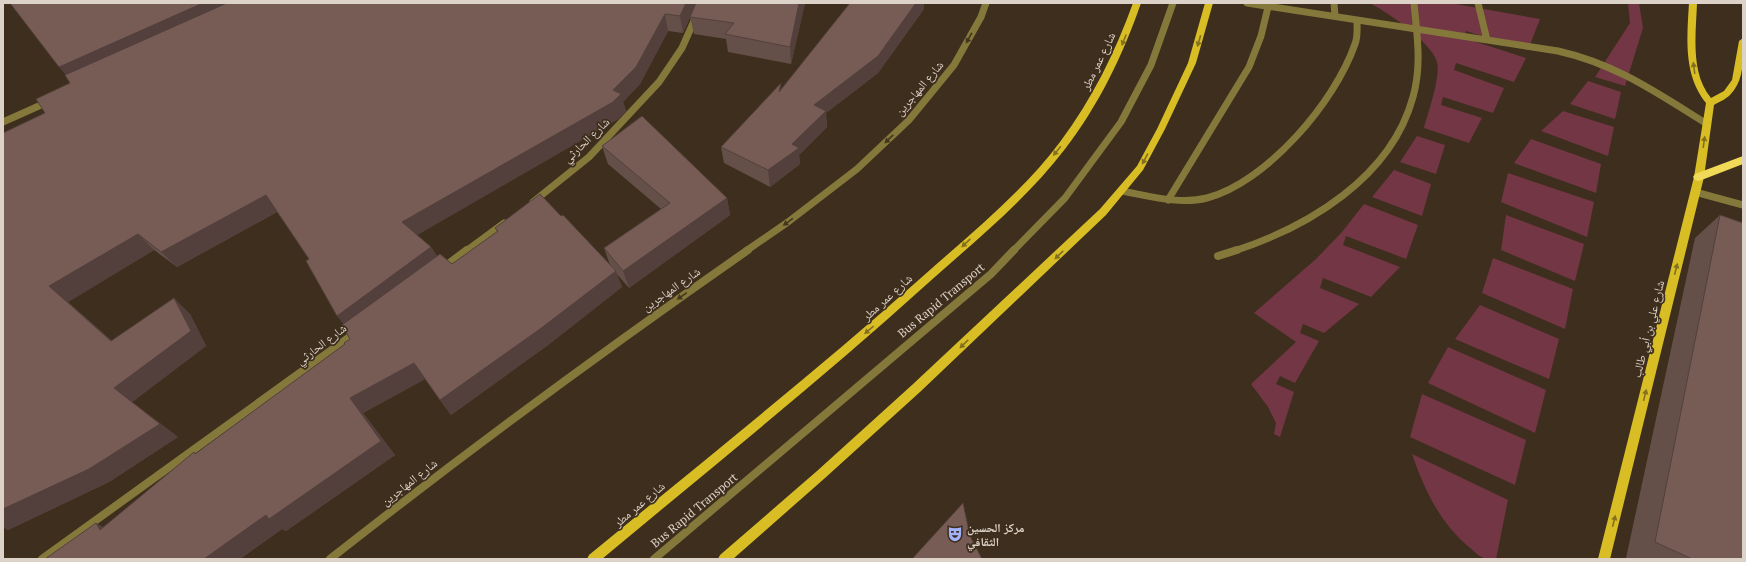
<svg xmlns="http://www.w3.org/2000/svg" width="1746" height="562" font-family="'PT Serif','Noto Naskh Arabic',serif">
<rect width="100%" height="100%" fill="#3e2e1d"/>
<path fill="#733645" d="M1369 3H1450L1540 19 1528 50 1466 31 1464 38 1526 58 1514 82 1456 63 1454 70 1504 88 1493 113 1443 97 1441 105 1482 118 1469 143 1424 128C1428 113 1441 76 1437 62 1432 43 1387 11 1369 3Z
M1628 3H1639L1643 28 1625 86 1595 77 1630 23Z
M1588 81 1621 92 1615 119 1570 104Z
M1563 111 1614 127 1608 156 1541 131Z
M1417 136 1445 145 1436 174 1400 162Z
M1531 139 1601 164 1596 193 1514 163Z
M1394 170 1431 184 1422 216 1372 197Z
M1508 173 1594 202 1587 237 1501 202Z
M1364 204 1418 225 1406 259 1346 236 1343 245 1400 267 1371 297 1323 278 1320 288 1359 304 1324 333 1303 324 1300 333 1319 341 1295 383 1280 376 1276 384 1294 392 1280 437 1274 434 1276 423 1268 407 1251 384 1296 342 1254 313 1316 259 1342 232Z
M1506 215 1584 244 1575 281 1501 250Z
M1493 258 1573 289 1565 329 1482 293Z
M1480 305 1559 339 1549 379 1455 339Z
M1448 347 1546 390 1535 433 1428 383Z
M1422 394 1526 440 1515 485 1410 437Z
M1412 454 1508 500 1496 559C1492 559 1487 560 1484 558 1478 556 1474 551 1469 547 1440 523 1424 489 1412 454Z"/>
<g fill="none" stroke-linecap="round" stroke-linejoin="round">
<path stroke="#84793b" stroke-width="7" d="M1247 3 1558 51C1616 64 1657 93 1707 124
M1334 3 1335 16
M1478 3 1487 40
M1122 191C1149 196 1180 205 1207 198 1267 182 1335 102 1355 44 1358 37 1357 28 1357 20
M1695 192 1743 205
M1168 200 1249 67 1261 36 1269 3
M1013 251 1065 198 1121 122 1151 65 1173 3
M1234 251C1308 227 1391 178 1413 97 1422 65 1417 35 1414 3"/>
<path stroke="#84793b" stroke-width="8" d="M1218 256 1237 250
M654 559 991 274 1014 250"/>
<path stroke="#84793b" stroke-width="7" d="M3 122 50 101
M533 202 589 157 659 82 682 48 702 3
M466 251 504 223
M746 251 788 222 857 169 909 120 954 65 981 17 986 3"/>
<path stroke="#84793b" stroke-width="8" d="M443 268 467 250
M42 559 358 331
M330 559C466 452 606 349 748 250"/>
<path fill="#d8be24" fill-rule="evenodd" d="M1133 3H1141C1123 55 1099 105 1065 149 1026 200 975 241 927 284 822 379 711 468 602 559H587L589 555C701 463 814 373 922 277 969 235 1022 193 1060 142 1092 99 1115 53 1133 3Z
M1205 3H1213L1196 63 1165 129 1143 170 1106 215 920 392 825 478 733 559H718L720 555 817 471 912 385 1100 209 1137 166 1157 129 1188 63Z
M1689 3H1697C1696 34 1690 73 1711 98L1724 91 1732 80 1739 41 1743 38C1743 58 1745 80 1730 95 1726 99 1719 102 1714 105L1704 177 1610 559H1598L1694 177 1706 103C1683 75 1687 37 1689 3Z"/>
<path fill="#f2da59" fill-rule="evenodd" d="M1743 156V164L1699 181 1695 180 1693 177 1695 174Z"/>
</g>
<path fill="#654f49" d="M10 3H805L791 64 728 52 726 39 694 34 690 17 683 33 668 31 640 84 623 102 626 111 618 119 417 235 431 247 437 256 452 264 497 232 495 228 561 216 610 265 604 248 661 209 608 164 602 146 727 198 730 215 629 288 616 273 622 287 548 345 451 415 425 379 363 413 395 455 286 531 282 529 240 559H45L103 527 196 454 345 344 350 339 344 324 309 259 277 212 177 267 154 250 68 302 112 341 190 314 206 346 132 402 178 437 109 482 8 530 3 527V133L45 113 70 83 66 75Z
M924 9 878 73 826 113 827 127 799 155 800 164 770 187 724 163 721 147 782 89Z
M1720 215 1743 559H1627L1626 558 1695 238Z"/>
<path fill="#53403c" d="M203 3H252L74 84 59 67Z
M686 3H697L683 33 680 16Z
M799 3H805L791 64 790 47Z
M916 3H924V9L878 73 826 113 827 127 799 155 800 164 770 187 768 170 792 144 814 105Z
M665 14 668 31 640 84 623 102 626 111 618 119 412 238 402 222Z
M266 195 278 211 177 267 161 252Z
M727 198 730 215 629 288 623 271Z
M138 234 154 250 68 302 129 356 111 341 49 286Z
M431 247 441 263 349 331 337 316Z
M616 271 622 287 548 345 451 415 440 400Z
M174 298 190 314 206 346 132 402 178 437 109 482 8 530 3 527V509L114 388Z
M414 363 425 379 363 413 395 455 286 531 282 529 240 559H204L350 398Z
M96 523 118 535 100 530Z"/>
<path fill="#765c55" stroke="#53403c" d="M10 3H203L59 67Z
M227 3H686L680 16 665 14 636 67 613 90 621 94 613 102 402 222 431 247 337 316 306 261 309 259 266 195 161 252 138 234 49 286 111 341 174 298 191 331 114 388 160 424 89 469 3 509V133L45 113 36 99 70 83 65 75Z
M696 3H799L790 47 725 34 734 23 690 17Z
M850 3H916L878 56 814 105 826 111 792 144 799 148 768 170 721 147 781 83 779 92Z
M642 116 727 198 623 271 604 248 670 203 602 146Z
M540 194 561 216 563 215 616 271 540 329 440 400 414 363 350 398 381 441 269 519 266 515 204 559H45L96 523 100 530 194 452 195 454 345 344 344 343 350 339 342 325 440 254 452 264 498 231 495 228Z
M1720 215 1743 223V559H1692L1655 542Z
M963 503 970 536 982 559H912Z"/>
<defs><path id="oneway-solid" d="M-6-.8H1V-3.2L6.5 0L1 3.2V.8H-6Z"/></defs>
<g fill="#453620">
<use href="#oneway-solid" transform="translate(969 38) rotate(119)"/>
<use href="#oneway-solid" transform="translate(889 139) rotate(136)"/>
<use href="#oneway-solid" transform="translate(788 222) rotate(144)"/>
<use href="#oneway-solid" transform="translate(682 296) rotate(145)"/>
</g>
<g fill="#836f20">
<use href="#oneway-solid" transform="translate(1124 40) rotate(112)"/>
<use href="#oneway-solid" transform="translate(1199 41) rotate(106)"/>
<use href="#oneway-solid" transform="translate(1694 68) rotate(-98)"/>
<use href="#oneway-solid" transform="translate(1704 142) rotate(-82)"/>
<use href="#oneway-solid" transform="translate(1057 151) rotate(129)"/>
<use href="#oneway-solid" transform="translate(1145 159) rotate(118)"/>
<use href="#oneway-solid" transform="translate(966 243) rotate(137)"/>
<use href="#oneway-solid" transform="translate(1059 255) rotate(136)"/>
<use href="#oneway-solid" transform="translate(1676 269) rotate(-76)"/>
<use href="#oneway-solid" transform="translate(869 330) rotate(140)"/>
<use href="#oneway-solid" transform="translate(964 344) rotate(136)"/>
<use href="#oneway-solid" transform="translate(1645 395) rotate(-76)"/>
<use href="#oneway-solid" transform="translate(1614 521) rotate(-76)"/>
</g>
<defs>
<symbol id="theatre-bare" viewBox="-9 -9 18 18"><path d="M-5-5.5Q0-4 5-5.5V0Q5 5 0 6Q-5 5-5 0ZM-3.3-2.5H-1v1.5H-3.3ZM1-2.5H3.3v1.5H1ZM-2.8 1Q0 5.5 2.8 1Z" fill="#a2b2fd" stroke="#3e2e1d" stroke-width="2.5" paint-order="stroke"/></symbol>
</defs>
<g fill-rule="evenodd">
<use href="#theatre-bare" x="944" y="523" width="22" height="22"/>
</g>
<g text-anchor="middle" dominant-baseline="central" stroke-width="3.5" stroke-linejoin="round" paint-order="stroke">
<g font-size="12" fill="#ddd2c8" stroke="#3e2e1d">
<text transform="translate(1098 61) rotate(-64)">شارع عمر مطر</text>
<text transform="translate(919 88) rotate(-50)">شارع المهاجرين</text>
<text transform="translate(586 140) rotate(-44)">شارع الحارثي</text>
<text transform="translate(671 289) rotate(-35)">شارع المهاجرين</text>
<text transform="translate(887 297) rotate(-42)">شارع عمر مطر</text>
<text transform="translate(941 300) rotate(-40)">Bus Rapid Transport</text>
<text transform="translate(1648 329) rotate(-76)">شارع علي بن أبي طالب</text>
<text transform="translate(321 344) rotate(-37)">شارع الحارثي</text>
<text transform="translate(409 482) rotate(-38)">شارع المهاجرين</text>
<text transform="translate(639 504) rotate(-40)">شارع عمر مطر</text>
<text transform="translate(694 510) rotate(-40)">Bus Rapid Transport</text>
</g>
<g font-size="12" font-weight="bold" fill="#ddd2c8" stroke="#3e2e1d" text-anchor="start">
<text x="967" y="527">مركز الحسين<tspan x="967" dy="14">الثقافي</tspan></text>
</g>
</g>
<rect width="1746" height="562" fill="none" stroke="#ddd2c8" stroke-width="8"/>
</svg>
